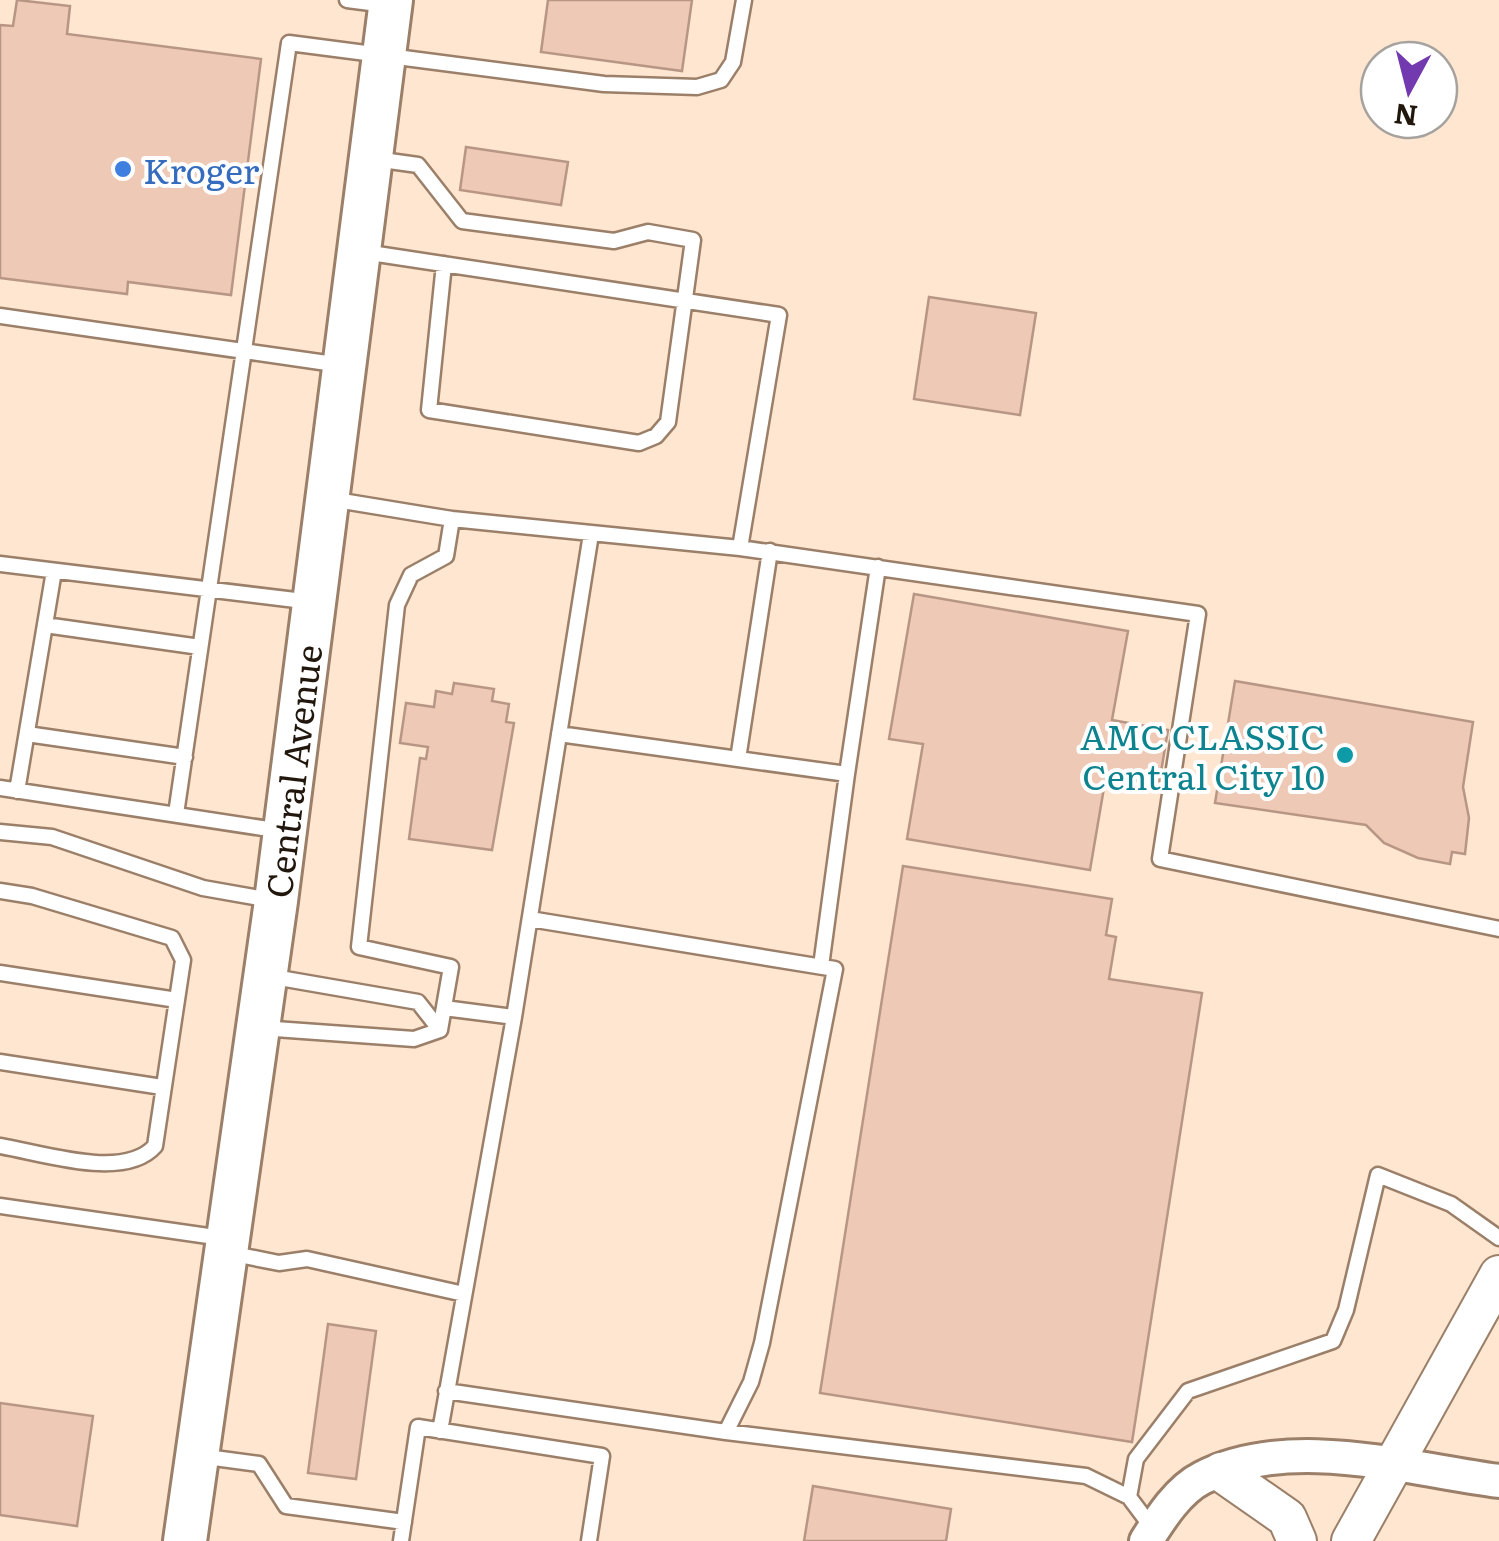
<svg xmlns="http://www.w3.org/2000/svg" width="1499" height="1541" font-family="Literata,serif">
<rect width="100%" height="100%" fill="#fee6d1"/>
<path fill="#eec9b6" stroke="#b89685" stroke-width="2.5" d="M17 0 70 6 67 34 261 59 231 295 128 282 127 294 0 278V25L13 26Z
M548 0H692L682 71 541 52Z
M466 147 568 162 561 205 460 190Z
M929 297 1036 313 1020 415 914 399Z
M914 594 1128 631 1112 720 1168 730 1159 784 1106 776 1090 870 907 839 923 744 889 739Z
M1235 681 1473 722 1463 787 1469 818 1465 854 1452 852 1450 864 1418 858 1384 843 1366 825 1215 803Z
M454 683 494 689 492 701 509 704 506 722 514 723 492 850 409 839 420 758 426 759 428 747 400 743 406 703 434 707 436 691 452 694Z
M903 866 1112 899 1106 935 1116 937 1109 979 1202 993 1132 1442 820 1393Z
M328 1324 376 1331 356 1479 308 1473Z
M0 1403 93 1416 77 1526 0 1515Z
M813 1486 951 1509 946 1541H804Z"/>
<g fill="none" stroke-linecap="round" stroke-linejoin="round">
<defs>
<path id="service" d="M347 0 386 5
M375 159 418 165 462 221 614 241 648 232 693 240 668 422 656 436 639 443 429 410 444 264
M0 316 341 365
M330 499 452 519 740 548 779 315 364 252
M740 548 1198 614 1160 859 1499 929
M770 551 738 759 847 774 821 966
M0 564 312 602
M45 625 200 647
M27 734 185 757
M559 734 738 759
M847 774 878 567
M0 788 282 831
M17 791 54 571
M176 814 289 43 604 84 697 87 721 80 733 62 744 0
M0 832 52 837 203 888 271 900
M0 891 32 896 172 938 183 960 155 1146C124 1181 43 1153 0 1146
M530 919 835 969 762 1343 751 1382 726 1432
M0 973 177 1000
M514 1017 591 534
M261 1028 414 1039 440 1030 418 1002 268 976
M440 1030 451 967 359 947 397 605 411 575 446 556 452 519
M0 1062 162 1087
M0 1206 222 1238
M229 1253 279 1263 307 1259 464 1294
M446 1391 726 1432 1086 1476 1129 1497
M440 1431 514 1017 444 1008
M199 1456 259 1464 286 1506 404 1522
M1153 1529 1129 1497 1136 1459 1188 1391 1333 1341 1346 1310 1378 1175 1451 1204 1499 1238
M401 1541 418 1427 602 1456 589 1541"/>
<path id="tertiary" d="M1146 1541C1160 1519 1178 1490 1202 1478 1290 1433 1407 1469 1499 1481"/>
<path id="secondary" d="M1221 1472 1287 1518 1297 1541
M1351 1541 1499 1275"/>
<path id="primary" d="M185 1541 276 901 391 0"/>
</defs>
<use href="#service" stroke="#9b7f68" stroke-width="19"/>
<use href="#tertiary" stroke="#9b7f68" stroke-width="38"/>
<use href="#secondary" stroke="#9b7f68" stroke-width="42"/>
<use href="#primary" stroke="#9b7f68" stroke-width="48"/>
<use href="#service" stroke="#fff" stroke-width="14"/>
<use href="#tertiary" stroke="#fff" stroke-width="32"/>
<use href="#secondary" stroke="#fff" stroke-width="38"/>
<use href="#primary" stroke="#fff" stroke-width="42"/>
</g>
<circle fill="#3f7fe0" stroke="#fff" stroke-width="4" cx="123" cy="169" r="10"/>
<circle fill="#0f9aa8" stroke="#fff" stroke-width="4" cx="1345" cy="755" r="10"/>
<g text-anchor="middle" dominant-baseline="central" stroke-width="8" stroke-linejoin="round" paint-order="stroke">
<g font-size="35" fill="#366cbe" stroke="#fff" text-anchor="start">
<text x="143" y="169">Kroger</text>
</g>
<g font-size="35" fill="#0d838f" stroke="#fff" text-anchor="end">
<text x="1325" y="735">AMC CLASSIC<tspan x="1325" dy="40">Central City 10</tspan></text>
</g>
<g font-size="35" fill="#21170d" stroke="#fff">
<text transform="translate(292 771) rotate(-83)">Central Avenue</text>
</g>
</g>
<g transform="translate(1409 90) rotate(187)"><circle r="48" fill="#ffffff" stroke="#a6a29e" stroke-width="2.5"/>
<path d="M0-8L18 38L0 25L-18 38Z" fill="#7339af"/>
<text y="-15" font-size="28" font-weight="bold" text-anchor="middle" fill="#21170d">N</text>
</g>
</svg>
